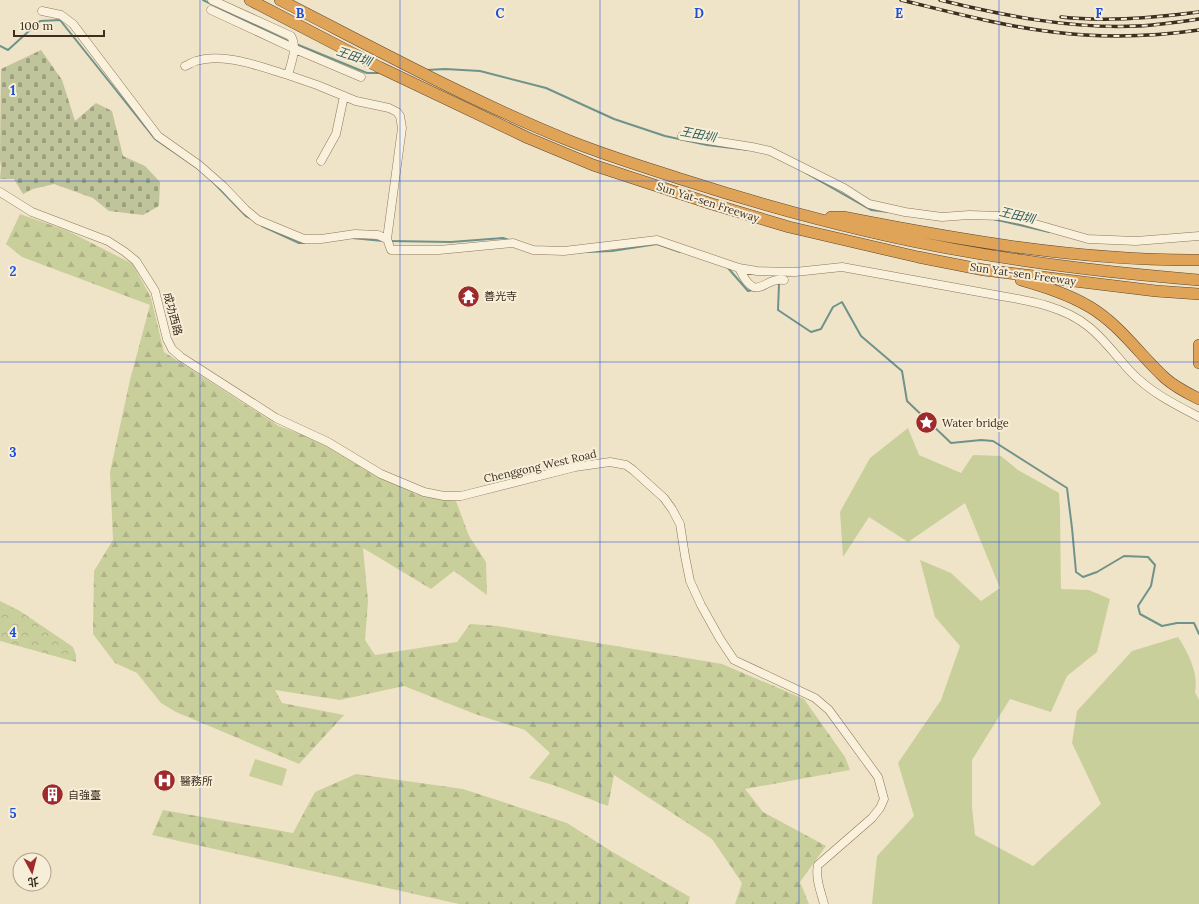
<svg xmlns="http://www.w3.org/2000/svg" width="1199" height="904" font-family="Lora,'Noto Sans TC',serif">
<defs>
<pattern id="forest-firs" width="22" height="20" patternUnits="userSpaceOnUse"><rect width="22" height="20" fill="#c9cf9b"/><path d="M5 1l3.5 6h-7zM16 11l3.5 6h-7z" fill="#aeb285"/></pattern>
<pattern id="cemetery-stones" width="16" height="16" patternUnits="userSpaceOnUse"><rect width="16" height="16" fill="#bfc49a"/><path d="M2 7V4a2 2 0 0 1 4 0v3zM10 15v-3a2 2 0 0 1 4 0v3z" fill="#9ca07d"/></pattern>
<pattern id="park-crowns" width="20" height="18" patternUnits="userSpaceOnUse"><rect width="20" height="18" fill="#c9cf9b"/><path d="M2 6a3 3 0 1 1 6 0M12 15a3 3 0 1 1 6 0" fill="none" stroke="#aeb285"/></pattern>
</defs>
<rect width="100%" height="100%" fill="#f0e4c8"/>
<path fill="#c9cf9b" d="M908 428 919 455 961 473 973 455 1001 456 1018 470 1059 493 1060 510 1061 589 1089 590 1110 599 1097 652 1067 676 1051 712 1010 699 972 760V807L975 835 1033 866 1101 804 1072 743 1077 711 1132 651 1178 637C1188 652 1199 674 1195 692L1199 700V904H872L877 856 914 816 898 763 941 700 960 646 935 617 920 560 951 573 981 601 1000 588 965 503 908 542 869 517 843 557 840 512 870 458Z
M255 759 287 769 282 786 249 776Z"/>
<path fill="url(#forest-firs)" d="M20 214 68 231 133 264 151 298 164 352 279 426 333 446 415 494 456 501 469 536 486 562 487 595 454 571 431 589 363 548 368 601 365 640 375 655 457 642 470 624 498 626 722 664 804 699 845 757 850 770 745 789 763 812 826 846 800 882 809 904H735L742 883 712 839 614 775 608 806 553 785 529 778 550 753 525 730 475 714 404 686 340 700 275 690 282 703 344 715 299 764 176 712 161 703 137 673 115 663 93 634 94 571 113 540 110 472 130 380 150 305 22 257 6 244Z
M356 774 463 789 567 823 611 851 690 897 688 904H459L152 835 163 810 293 833 315 792Z"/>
<path fill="url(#cemetery-stones)" d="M41 50 62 80 75 121 96 103 112 111 123 156 145 166 160 182 159 206 143 215 109 211 93 198 54 184 33 189 23 194 14 179H0L1 167 0 160 1 69Z"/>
<path fill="url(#park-crowns)" d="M0 601 20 611 73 647 76 655V662L0 641Z"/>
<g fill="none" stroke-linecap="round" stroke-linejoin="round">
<path stroke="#6f938a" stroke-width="2" d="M203 0 290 42
M296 44 367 73H380
M0 46 8 50 40 21 60 20 155 139 200 170
M426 70 445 69 480 71 546 88 614 119 665 136 707 145 749 150
M806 173 871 210 889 212
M212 181 246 216 250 218
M993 219 1049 232
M262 226 299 243H304
M352 238 383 241
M390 241 451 242 503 238 509 240
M586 252 612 251 657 244 680 252
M728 268 748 291 753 290
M778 283 779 284 778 310 811 332 821 329 833 307 842 302 861 336 902 371 907 401 951 443 981 440 993 441 1067 488 1072 528 1076 572 1083 577 1097 572 1124 556 1148 557 1155 565 1151 586 1138 606 1140 614 1162 626 1177 623H1194L1199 634"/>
<defs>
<path id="minor" d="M212 0 291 36C298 48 291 63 288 75L317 85 356 101 389 108 397 112 400 116 402 128 387 239 391 250H439L513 243 533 250 564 251 657 240 739 268 757 271 795 272 842 267 1001 296C1031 301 1065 307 1089 327 1105 340 1117 357 1131 372 1150 392 1174 404 1199 417
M211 10 295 49 361 77
M42 11 61 15 73 24 158 136 199 165 223 186 246 210 258 220 304 239H321L355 234 378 235 387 239
M185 66C188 65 192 62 196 61 224 52 261 67 288 75
M682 136 752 147 770 151 844 188 869 204 905 212 942 217 969 215 1001 216 1021 220 1088 239 1136 241 1199 236
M321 161 336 134 344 96
M0 192 32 212 108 241 125 252 136 261 155 291 167 339 172 349 181 357 276 418 328 442 381 474 424 492 444 496H461L575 467 610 462 626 465 633 470 664 498 672 509 680 524 685 556 690 581 701 605 720 639 734 660 815 698 829 710 878 777 884 799 880 808 872 818 818 865C815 878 821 892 824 904
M739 268C757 306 763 276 784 280"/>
<path id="highway" d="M250 0 379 67 528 138 593 165 712 204 789 227 918 257 984 270 1156 291 1199 294
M280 0C374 48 467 99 565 139 604 155 644 167 684 180 793 215 906 244 1020 260 1079 269 1139 275 1199 280
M831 217H843C960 240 1080 261 1199 260
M1021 280C1045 287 1068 294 1090 307 1120 325 1140 355 1165 378 1175 387 1187 393 1199 399
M1199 345V363"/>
</defs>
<use href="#minor" stroke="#8d765c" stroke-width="9"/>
<use href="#highway" stroke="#5b4430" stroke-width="12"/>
<use href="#minor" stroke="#faf1dc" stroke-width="8"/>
<use href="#highway" stroke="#e0a458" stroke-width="11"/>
<defs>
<path id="rail" d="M901 0C951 12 1002 26 1053 32 1101 38 1151 37 1199 30
M940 0C1005 16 1071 29 1138 26 1159 25 1179 22 1199 19
M1061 17C1107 22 1154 18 1199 12"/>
</defs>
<use href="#rail" stroke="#3d2e20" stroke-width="3.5"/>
<use href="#rail" stroke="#f7eed8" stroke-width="2" stroke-dasharray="6" stroke-linecap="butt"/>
</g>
<path fill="none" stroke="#1d4ed8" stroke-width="1" stroke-opacity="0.55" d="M200 0V904M400 0V904M600 0V904M799 0V904M999 0V904M0 181H1199M0 362H1199M0 542H1199M0 723H1199"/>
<defs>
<symbol id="temple-disc" viewBox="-11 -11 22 22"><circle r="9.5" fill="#9e2a2b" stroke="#f7eed8"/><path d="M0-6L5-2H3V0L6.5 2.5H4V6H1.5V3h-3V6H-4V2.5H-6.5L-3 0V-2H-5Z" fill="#fff"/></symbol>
<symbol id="sight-disc" viewBox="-11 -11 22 22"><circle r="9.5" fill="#9e2a2b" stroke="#f7eed8"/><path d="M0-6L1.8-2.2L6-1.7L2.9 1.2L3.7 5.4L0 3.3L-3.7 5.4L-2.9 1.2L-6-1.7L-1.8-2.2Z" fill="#fff"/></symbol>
<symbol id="hospital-disc" viewBox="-11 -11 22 22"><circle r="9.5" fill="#9e2a2b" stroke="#f7eed8"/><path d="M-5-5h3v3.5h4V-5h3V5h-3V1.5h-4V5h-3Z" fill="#fff"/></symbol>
<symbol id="building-disc" viewBox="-11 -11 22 22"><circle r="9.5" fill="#9e2a2b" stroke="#f7eed8"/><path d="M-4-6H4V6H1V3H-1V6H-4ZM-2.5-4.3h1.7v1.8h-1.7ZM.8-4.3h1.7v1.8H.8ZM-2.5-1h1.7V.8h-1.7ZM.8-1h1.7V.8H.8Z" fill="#fff"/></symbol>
</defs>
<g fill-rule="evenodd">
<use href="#temple-disc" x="456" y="284" width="25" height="25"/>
<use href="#sight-disc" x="914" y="410" width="25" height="25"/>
<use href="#hospital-disc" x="152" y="768" width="25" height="25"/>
<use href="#building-disc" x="40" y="782" width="25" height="25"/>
</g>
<g text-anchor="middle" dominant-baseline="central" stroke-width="4" stroke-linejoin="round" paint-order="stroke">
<g font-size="11" fill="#3d2e20" stroke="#f7eed8">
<text transform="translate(708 202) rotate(18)">Sun Yat-sen Freeway</text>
<text transform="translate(1023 274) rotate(8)">Sun Yat-sen Freeway</text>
<text transform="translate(173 314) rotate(75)">成功西路</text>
<text transform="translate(540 466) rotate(-13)">Chenggong West Road</text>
</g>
<g font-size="11" fill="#3d2e20" stroke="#f7eed8" text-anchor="start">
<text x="484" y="296">善光寺</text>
<text x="942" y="423">Water bridge</text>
<text x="180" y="781">醫務所</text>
<text x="68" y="795">自強臺</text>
</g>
<g font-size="12" font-style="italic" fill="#2f5d5a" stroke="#f7eed8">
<text transform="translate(354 56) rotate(19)">王田圳</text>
<text transform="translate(698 134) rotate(11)">王田圳</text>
<text transform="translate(1017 215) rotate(13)">王田圳</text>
</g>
</g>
<g font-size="13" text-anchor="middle" font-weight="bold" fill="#1d4ed8" stroke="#f7eed8" stroke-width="4" stroke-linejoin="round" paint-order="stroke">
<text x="300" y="18">B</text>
<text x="500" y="18">C</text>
<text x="699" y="18">D</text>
<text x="899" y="18">E</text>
<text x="1099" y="18">F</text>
<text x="13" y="95">1</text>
<text x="13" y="276">2</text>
<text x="13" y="457">3</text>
<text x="13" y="637">4</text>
<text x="13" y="818">5</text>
</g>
<g transform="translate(32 872) rotate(173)"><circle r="19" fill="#f7eed8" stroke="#ada18e"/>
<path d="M0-3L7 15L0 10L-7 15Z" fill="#9e2a2b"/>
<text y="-6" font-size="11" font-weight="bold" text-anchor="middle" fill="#3d2e20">北</text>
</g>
<path d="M14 30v6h90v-6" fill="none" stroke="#3d2e20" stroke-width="2"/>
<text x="20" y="30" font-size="12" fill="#3d2e20" stroke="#f7eed8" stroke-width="3" paint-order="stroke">100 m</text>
</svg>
